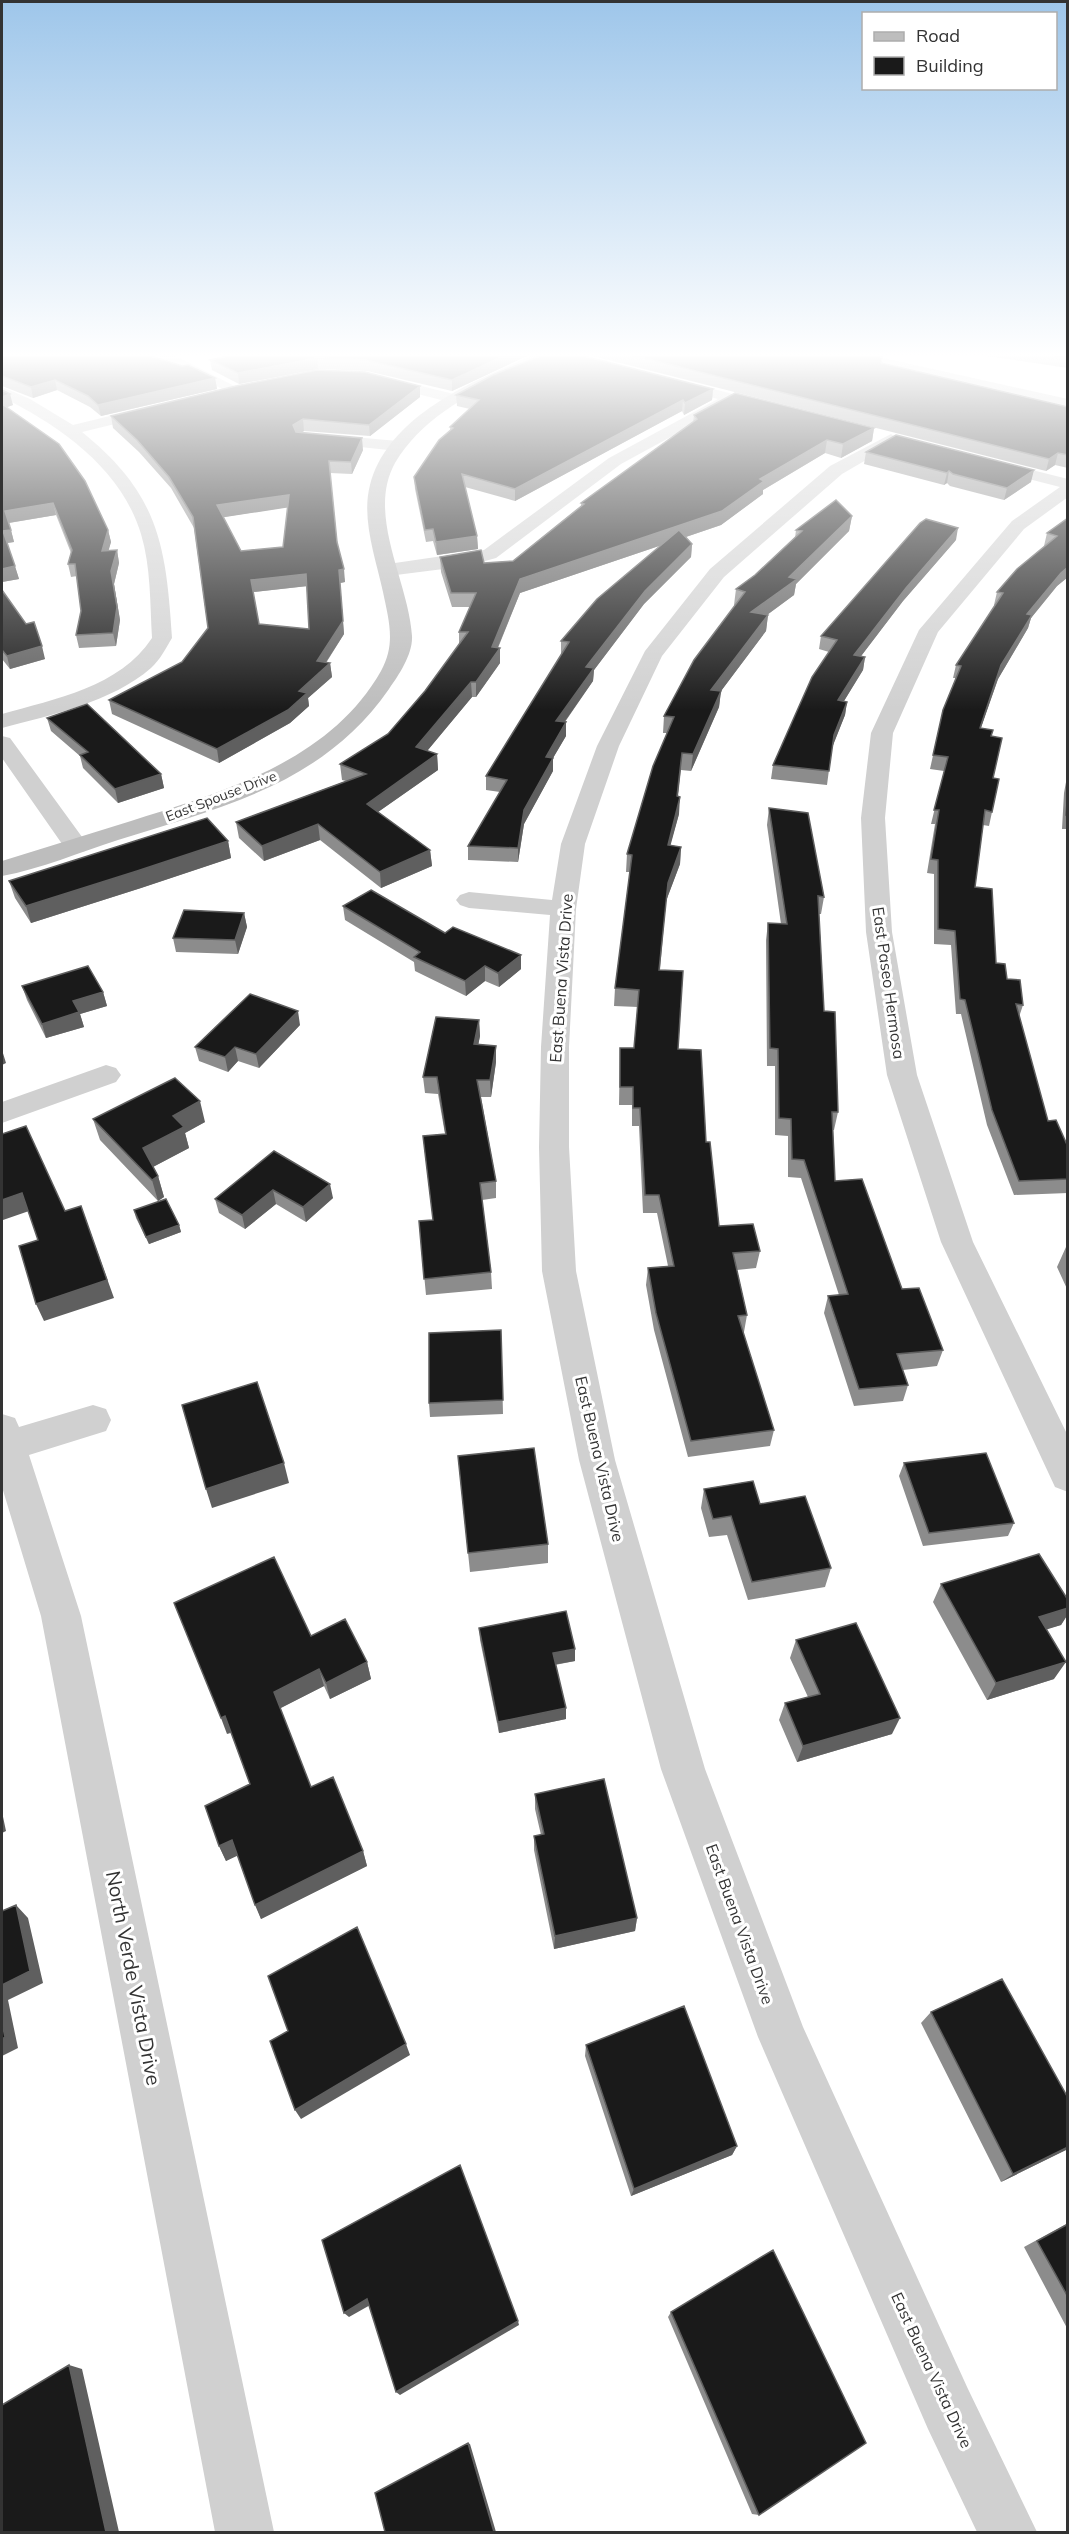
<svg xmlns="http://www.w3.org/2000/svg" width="1069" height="2534" font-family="Mulish,sans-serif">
<rect width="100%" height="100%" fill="#fff"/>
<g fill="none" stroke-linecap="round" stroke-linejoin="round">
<path fill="#d0d0d0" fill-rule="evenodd" d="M156 355H174L244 391 242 394H232Z
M845 355H870L1068 399V408L852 359Z
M376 375 458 395 461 398 453 403 371 382 369 379 371 376Z
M668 377 774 405 777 408 769 413 733 403 621 464 496 558 467 566 388 576 379 570 388 564 484 550 609 458 718 399 663 384 661 381 663 378Z
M2 387 30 399 73 425 155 405 163 410 160 413 82 432C159 494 166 545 172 638 166 648 160 660 151 668 112 702 51 715 2 728V714C55 699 120 687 152 638 150 604 151 567 141 534 121 468 60 426 2 397Z
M319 434 398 441 406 446 398 451 313 442 311 439Z
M891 434 899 439 897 442 842 474 724 577 662 656 619 746 585 844 576 909 569 1047V1147L576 1271 615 1460 705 1769 803 2027 968 2389 1037 2532H977L928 2429 758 2037 661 1769 579 1460 542 1271 539 1147 541 1047 550 915 469 908 460 905 456 900 460 895 469 892 552 900 561 844 597 746 645 651 710 569 830 466Z
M988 459 1068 479V497L1024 529 938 632 893 733 885 818 892 932 917 1075 973 1242 1068 1436V1492L1055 1487 941 1242 887 1075 866 932 861 818 871 733 919 630 1012 521 1060 487 982 467 980 464Z
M2 736 10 738 85 841 88 846 85 851 76 853 67 851 2 758Z
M106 1065 116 1068 121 1075 116 1082 2 1123V1102Z
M93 1405 106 1409 111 1420 106 1431 29 1455 81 1616 274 2532H215L41 1616 2 1487V1414L15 1418 19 1427Z"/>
<path fill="#bdbdbd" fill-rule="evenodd" d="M534 355H553C544 366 522 371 509 376 465 395 420 421 395 463 366 515 409 582 412 636 413 654 399 675 389 689 323 784 223 807 118 840 80 852 41 869 2 876V861C45 848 88 834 131 821 223 792 330 761 381 671 396 644 389 621 383 592 376 559 361 519 370 485 388 415 475 380 534 355Z"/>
</g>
<path fill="#8c8c8c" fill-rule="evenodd" d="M2 355 215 378 217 389 101 416 90 407 57 390 33 398 2 386Z
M232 355H529L452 391 367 371 318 369 239 384 212 370 210 360Z
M589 355H872L881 363 1068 407V468L1055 465 1046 471Z
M980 355H1068V368Z
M713 389 712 400 684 415 682 411 515 501 465 487 477 536 478 549 437 555 433 541 426 542 415 489 414 477 450 430V427L470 409 457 406 456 395Z
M2 390 13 405 7 407 108 530 111 542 108 551 117 550 119 563 114 584 120 620 116 646 79 648 76 635 81 611 77 576 71 577 68 564 71 553 56 515 9 523 14 542 7 543 19 579 2 582Z
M420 397 370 436 304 431 302 432 363 450 352 474 330 473 337 543 345 582 340 583 344 634 326 663H330L332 677 308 698 309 706 290 723 219 763 112 714 109 700 182 662 208 628 194 528 171 488 139 452 113 428 111 416ZM288 507 283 547 241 551 223 517ZM307 586 309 629 259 624 253 592Z
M694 415 874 428 872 441 841 458 825 453 763 490V494L721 525 686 537 692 544 691 557 644 604 594 670 593 681 565 722H566V736L553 758V771L524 824 518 862 468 860V846L500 792 486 790V776L562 654H561V641L662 545 520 593 498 648H500V663L476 697H472L427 751 437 754 438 770 378 812 430 850 432 866 381 888 320 840 264 861 239 838 236 822 346 781 342 780 340 764 388 734 425 691 459 645V632L470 607H452L441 572 440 557 484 563 513 561 581 506V503L693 422Z
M866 452 1031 482 1004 500 950 486 947 483 944 485 864 464Z
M852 516 849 531 796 584 794 595 767 615H768L766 631 721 691 719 707 691 771 681 770 678 797 679 814 670 845 681 847 680 864 666 901 660 970 678 1049 706 1142 719 1226 760 1251 756 1268 737 1270 747 1315 744 1332H743L774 1430 770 1446 688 1457 654 1330 646 1285 648 1268 668 1266 657 1213H643L639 1126H632V1105H619L620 1048H634L638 1007 614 1006 615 988 630 872H626L627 854 667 733H663L664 716 735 605H734L736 589 755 575 795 538 796 530Z
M1068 518V577L1057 586 1031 618 1028 628 998 679 981 728 991 736 993 778 992 812 989 826 983 825 975 887 996 963 1023 1005 1019 1017 1048 1121 1068 1147V1193L1014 1195 987 1125 961 1014H956L951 945 934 944V874L927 873 935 824H931L944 771 930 769 943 710 956 678H953L956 665 995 605H994L997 592 1045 546H1044L1047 533Z
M956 540 903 601 861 656 865 657 863 670 844 701 847 702 845 715 832 747 827 785 771 779 773 765 829 652 819 649 821 636Z
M2 590 45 659 10 669 2 659Z
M47 718 161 774 164 788 118 803 83 768 80 756 51 731Z
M1068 771V829H1062L1064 793Z
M769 808 824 897 821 914H819L824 1011 838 1112 834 1130H833L835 1181 902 1289 943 1350 937 1366 903 1370 908 1385 903 1401 854 1406 824 1313 828 1296 839 1295 801 1178 788 1177V1136L775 1135V1066H767L766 940 768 923 781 924 767 825Z
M228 841 231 858 141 888 31 923 15 898 9 881Z
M343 906 445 933 521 969 499 987 485 981 466 996 415 971 414 962 345 920Z
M244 913 247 927 238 954 176 952 173 938Z
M22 986 103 992 107 1006 80 1014 84 1027 46 1038 27 1000Z
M479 1020 480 1036 478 1045 496 1046V1062L491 1097H481L496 1181V1198L482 1200 491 1272 492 1289 426 1295 419 1221 433 1220 423 1136 445 1134 438 1094 425 1093 423 1077Z
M300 1025 259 1068 238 1061 228 1072 199 1061 195 1047Z
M93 1119 205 1122 185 1133 189 1148 153 1167 158 1176 164 1197 158 1201 100 1140Z
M274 1151 333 1198 306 1222 276 1204 245 1229 219 1213 215 1199Z
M134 1210 179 1225 181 1232 149 1244 136 1218Z
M1066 1247H1068V1291L1057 1267Z
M501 1330 503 1414 430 1417 429 1403Z
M458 1456 548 1544V1563L470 1572Z
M904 1463 1014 1523 1008 1536 923 1546 899 1476Z
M704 1489 760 1504 831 1568 825 1587 748 1600 727 1535 709 1537 701 1508Z
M941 1584 1068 1600V1614L1061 1625 1046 1629 1054 1679 987 1700 933 1602Z
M479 1628 575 1649V1661L555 1665 566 1719 499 1733 480 1640Z
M311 1636 367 1662 371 1679 330 1699 324 1686 280 1708 311 1787 363 1851 367 1866 261 1919 237 1855 226 1861 219 1846 250 1784 231 1733 227 1734Z
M796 1640 892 1734 797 1762 779 1720 785 1703 808 1697 790 1658Z
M535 1794 637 1918 635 1931 554 1949 534 1850V1836L541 1835 535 1809Z
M931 2012 1068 2098V2149L1001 2182 921 2023Z
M586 2045 737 2146 732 2155 631 2196 585 2056Z
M1068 2223V2330L1024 2247Z
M671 2312 759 2515 752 2514 668 2317Z"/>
<path fill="#5f5f5f" d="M506 355H529L452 391V380Z
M317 358 318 369 239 384 238 373Z
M215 378 217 389 101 416 98 405Z
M55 380 57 390 33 398 31 387Z
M420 386V397L370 436 369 425Z
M713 389 712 400 684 415 685 403Z
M10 394 13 405 2 409V397Z
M683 400 682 411 515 501V489Z
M303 419 304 431 294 437 293 425Z
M874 428 872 441 841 458 843 444Z
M362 438 363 450 352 474 351 462Z
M827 440 825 453 763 490V494L721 525 520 593 495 654 500 648V663L476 697V682L492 647 520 579 760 479Z
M1058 453 1055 465 1046 471 1049 459Z
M1034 470 1031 482 1004 500 1007 488Z
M949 471 947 483 944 485 947 473Z
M289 495 291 507 219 518 217 505Z
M53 503 56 515 8 523 5 511Z
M852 516 849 531 796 584 794 595 749 628 751 612 789 577Z
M958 528 956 540 903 601 852 668 854 655 906 588Z
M11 530 14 542 7 543 3 531Z
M108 530 111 542 105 563 102 551Z
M477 536 478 549 437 555 436 542Z
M692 544 691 557 644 604 594 670 593 681 556 734V721L586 667 645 591Z
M117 550 119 563 114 584 120 620 116 646 113 633 111 571Z
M15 566 19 579 2 582V569Z
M1068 567V577L1057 586 1031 618 1028 628 998 679 976 741 980 728 1001 665 1027 614 1061 573Z
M344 569 345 582 340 583 344 634 319 673 330 663 332 677 308 698 309 706 290 723 219 763 217 749 299 691 317 661 339 570Z
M306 574 308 586 253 592 251 580Z
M768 615 766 631 721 691 719 707 691 771 693 754 711 690Z
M42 646 45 659 10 669 7 656Z
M865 657 863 670 836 714 838 700Z
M471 682 472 697 418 762 416 747Z
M847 702 845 715 832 748 834 735Z
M566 722V736L546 770V757Z
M682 753 676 813 680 797 679 814 666 862 668 845Z
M437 754 438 770 368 819 367 804Z
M553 758V771L524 824 518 862V848L524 810Z
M161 774 164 788 118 803 115 789Z
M318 824 320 840 264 861 262 846Z
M228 841 231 858 141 888 31 923 26 906Z
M681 847 680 864 666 901 668 883Z
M430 850 432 866 381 888 380 872Z
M244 913 247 927 238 954 235 940Z
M521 955V969L499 987 498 973Z
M485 966V981L466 996 465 981Z
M103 992 107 1006 80 1014 84 1027 46 1038 42 1024 73 1001Z
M298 1011 300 1025 259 1068 256 1054Z
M479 1020 480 1036 475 1061 474 1044Z
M496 1046V1062L491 1097 490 1080Z
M235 1047 238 1061 228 1072 225 1057Z
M2 1050 6 1063 2 1065Z
M200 1101 205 1122 185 1133 189 1148 149 1169 143 1148 173 1116Z
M158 1176 164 1197 158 1201 152 1180Z
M330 1184 333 1198 306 1222 303 1207Z
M273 1190 276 1204 245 1229 242 1215Z
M22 1193 29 1211 3 1220 2 1216V1200Z
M81 1206 114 1298 44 1321 36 1304Z
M179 1225 181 1232 149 1244 146 1237Z
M284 1463 289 1483 212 1508 206 1489Z
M1068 1608V1614L1061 1625 1029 1635 1039 1617Z
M575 1649V1661L552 1665 553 1653Z
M367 1662 371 1679 330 1699 326 1683Z
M1066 1662 1054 1679 987 1700 996 1683Z
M319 1669 324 1686 279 1709 274 1692Z
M566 1708V1719L499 1733 498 1722Z
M225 1716 231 1732 227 1734 221 1718Z
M900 1718 892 1734 797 1762 803 1746Z
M2 1812 6 1831 2 1833Z
M232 1840 239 1855 226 1861 219 1846Z
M363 1851 367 1866 261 1919 255 1905Z
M16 1905 28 1918 43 1983 8 2000 18 2048 2 2056V1985Z
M637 1918 635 1931 554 1949 555 1936Z
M406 2044 410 2055 301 2119 295 2110Z
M737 2146 732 2155 631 2196 634 2189Z
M1068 2147V2149L1001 2182 1013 2174Z
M367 2299 372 2304 349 2317 344 2313Z
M518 2321 519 2325 400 2395 396 2392Z
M69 2365 82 2369 119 2532H106Z
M468 2443 470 2444 496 2532H494Z"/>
<path fill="#1a1a1a" stroke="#5f5f5f" stroke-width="1.5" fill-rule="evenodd" d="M2 355H148L182 366 188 365 215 378 98 405 88 396 55 380 31 387 2 376Z
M232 355H506L452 380 366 360 317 358 238 373 210 360Z
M542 355H580L713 389 685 403 683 400 515 489 462 474 477 536 436 542 433 529 425 530 414 477 439 440 453 428 450 427 479 400 456 395 493 375Z
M632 355H872L882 357 881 363 1068 407V455L1058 453 1049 459Z
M1052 355H1068V357Z
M317 370 365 372 420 386 369 425 303 419 293 425 296 432 362 438 351 462 329 461 337 542 344 569 339 570 343 621 317 661 330 663 299 691 307 693 288 710 217 749 109 700 182 662 208 628 193 517 169 477 137 440 111 416 236 386ZM289 495 283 547 241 551 217 505ZM306 574 309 629 259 624 251 580Z
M2 390 10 394 2 397Z
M735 393 874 428 843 444 827 440 760 479 764 481 722 511 520 579 492 647 500 648 476 682H471L416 747 437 754 367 804 430 850 380 872 318 824 262 846 236 822 366 774 340 764 388 734 425 691 468 632H459L476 593H451L440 557 481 550 484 563 513 561 584 504 581 503 697 419 694 415Z
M2 404 59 444 85 481 108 530 102 551 117 550 111 571 117 607 113 633 76 635 81 611 75 564H68L72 550 53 503 5 511 11 530 3 531 15 566 2 569Z
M896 435 1034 470 1007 488 953 474 949 471 947 473 866 452Z
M836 500 852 516 789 577 797 579 751 612 768 615 711 690 721 691 693 754 682 753 677 796 680 797 668 845 681 847 668 883 659 970 683 971 678 1049 701 1050 706 1142H710L719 1226 753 1224 760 1251 733 1253 747 1315 738 1316 774 1430 691 1441 656 1313 648 1268 674 1266 659 1195H645L640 1108H633V1087H620V1048H634L639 990 615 988 632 855 627 854 653 766 674 717 664 716 694 660 745 592 736 589 755 575 802 531 796 530Z
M1068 518V567L1061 573 1027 614 1032 615 1001 665 980 728 993 730 991 736 1002 738 993 778 999 779 992 812 985 810 975 887 992 889 996 963 1005 964 1007 979 1020 980 1023 1005 1016 1004 1048 1121 1056 1120 1068 1147V1179L1019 1181 992 1110 965 1000 960 999 955 931 938 929V860L931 859 939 810H934L948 757 933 755 943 710 961 666 956 665 1003 593 997 592 1017 569 1057 536 1047 533Z
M926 519 958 528 906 588 854 655 865 657 838 700 847 702 834 735 829 771 773 765 812 677 837 640 821 636 920 523Z
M679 530 692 544 645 591 586 667 594 668 556 721 566 722 546 757 553 758 524 810 518 848 468 846 507 780 486 776 569 642 561 641 597 599Z
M2 590 26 624 34 622 42 646 7 656 2 650Z
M87 704 161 774 115 789 80 755 88 752 47 718Z
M1068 791V815H1066Z
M769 808 808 813 824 897 818 896 824 1011 835 1012 838 1112H832L835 1181 862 1179 902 1289 919 1288 943 1350 897 1354 908 1385 859 1389 828 1296 848 1294 804 1160 792 1159 791 1119 779 1118 778 1049 770 1048 768 923 787 924Z
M207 818 228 841 137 871 26 906 9 881Z
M371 890 445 933 453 927 521 955 498 973 485 966 465 981 414 957 420 952 343 906Z
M184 910 244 913 235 940 173 938Z
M88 966 103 992 73 1001 79 1012 42 1024 22 986Z
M250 994 298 1011 256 1054 235 1047 225 1057 195 1047Z
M436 1017 479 1020 474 1044 496 1046 490 1080H477L496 1181 480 1183 491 1272 424 1279 419 1221 433 1220 423 1136 446 1134 437 1077H423Z
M175 1078 200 1101 173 1116 184 1127 143 1148 158 1176 152 1180 93 1119Z
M26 1126 65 1211 81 1206 107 1280 36 1304 19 1246 38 1240 22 1193 2 1200V1134Z
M274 1151 330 1184 303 1207 273 1190 242 1215 215 1199Z
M166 1199 179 1225 146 1237 134 1210Z
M501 1330 503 1400 429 1403V1333Z
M257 1382 284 1463 206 1489 182 1405Z
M534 1448 548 1544 468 1553 458 1456Z
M986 1453 1014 1523 929 1533 904 1463Z
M753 1481 760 1504 805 1496 831 1568 752 1582 731 1516 713 1519 704 1489Z
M1039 1554 1068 1600V1608L1039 1617 1066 1662 996 1683 941 1584Z
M274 1557 311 1636 345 1619 367 1662 326 1683 319 1669 274 1692 311 1787 333 1777 363 1851 255 1905 232 1840 219 1846 205 1806 250 1784 225 1716 221 1718 174 1603Z
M566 1611 575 1649 553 1653 566 1708 498 1722 479 1628Z
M856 1623 900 1718 803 1746 785 1703 820 1694 796 1640Z
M604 1779 637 1918 555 1936 534 1836 544 1834 535 1794Z
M16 1905 30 1971 2 1985V1911Z
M357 1927 406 2044 295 2110 270 2041 288 2031 268 1976Z
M1002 1979 1068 2098V2147L1013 2174 931 2012Z
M684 2006 737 2146 634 2189 586 2045Z
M2 2023 5 2037 2 2039Z
M460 2165 518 2321 396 2392 367 2299 344 2313 322 2240Z
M1068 2224V2297L1037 2241Z
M773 2250 866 2443 759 2515 671 2312Z
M69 2365 106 2532H2V2405Z
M468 2443 494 2532H385L375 2493Z"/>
<linearGradient id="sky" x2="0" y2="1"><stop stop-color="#9ec6ea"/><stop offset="0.5" stop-color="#fff"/><stop offset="1" stop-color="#fff" stop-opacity="0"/></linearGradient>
<rect width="1069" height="710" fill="url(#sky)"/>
<g text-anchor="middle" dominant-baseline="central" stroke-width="6" stroke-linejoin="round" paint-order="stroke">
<g font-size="14" fill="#333" stroke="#fff">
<text transform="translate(221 796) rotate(-21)">East Spouse Drive</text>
</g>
<g font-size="16" fill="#333" stroke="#fff">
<text transform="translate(561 978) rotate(-86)">East Buena Vista Drive</text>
<text transform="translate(889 983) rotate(82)">East Paseo Hermosa</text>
<text transform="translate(600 1459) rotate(77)">East Buena Vista Drive</text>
<text transform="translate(740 1924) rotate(70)">East Buena Vista Drive</text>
<text transform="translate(932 2370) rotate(65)">East Buena Vista Drive</text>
</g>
<g font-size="20" fill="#333" stroke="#fff">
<text transform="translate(134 1978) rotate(79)">North Verde Vista Drive</text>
</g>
</g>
<rect width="1069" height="2534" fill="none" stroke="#333333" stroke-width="6"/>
<rect x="862" y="12" width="195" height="78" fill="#ffffff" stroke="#adadad" stroke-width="1.5"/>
<rect x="874" y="32" width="30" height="9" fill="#bdbdbd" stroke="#adadad" stroke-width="1.5"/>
<text x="916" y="42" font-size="18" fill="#333333">Road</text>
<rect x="874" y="57" width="30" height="18" fill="#1a1a1a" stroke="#adadad" stroke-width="1.5"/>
<text x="916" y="72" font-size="18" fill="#333333">Building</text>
</svg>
